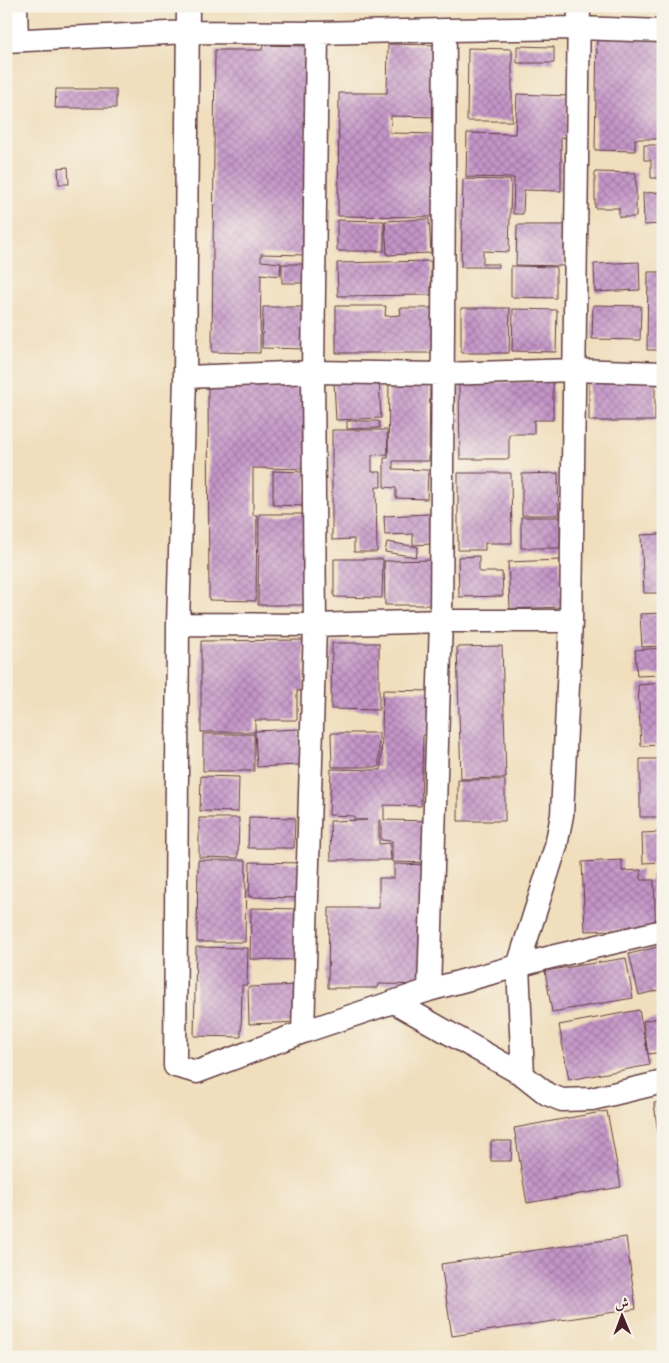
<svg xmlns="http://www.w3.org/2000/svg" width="669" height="1363" font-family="'EB Garamond',Amiri,serif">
<defs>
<pattern id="building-cross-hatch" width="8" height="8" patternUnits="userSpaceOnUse" patternTransform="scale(1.25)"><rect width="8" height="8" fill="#c495c8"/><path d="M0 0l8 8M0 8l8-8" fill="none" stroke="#a179a3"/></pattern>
</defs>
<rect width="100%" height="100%" fill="#f7f3e8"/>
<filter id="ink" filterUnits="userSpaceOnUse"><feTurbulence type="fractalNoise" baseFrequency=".02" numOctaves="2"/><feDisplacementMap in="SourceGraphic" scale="10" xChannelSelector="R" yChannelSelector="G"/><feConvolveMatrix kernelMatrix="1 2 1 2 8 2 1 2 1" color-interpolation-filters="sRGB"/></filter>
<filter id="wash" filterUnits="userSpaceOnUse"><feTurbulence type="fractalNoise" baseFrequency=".0096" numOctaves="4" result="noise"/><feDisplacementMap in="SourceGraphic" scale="20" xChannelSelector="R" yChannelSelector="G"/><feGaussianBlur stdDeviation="1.12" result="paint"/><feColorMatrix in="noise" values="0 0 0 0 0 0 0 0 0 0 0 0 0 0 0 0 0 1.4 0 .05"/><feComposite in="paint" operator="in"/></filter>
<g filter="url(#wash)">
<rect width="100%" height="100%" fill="#f0debc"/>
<g id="blocks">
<path fill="url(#building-cross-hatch)" d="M597 36 663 37V139H635V151L595 150Z
M388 44 438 45 437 117 391 116 390 133 437 134 436 217 338 216 339 93H387Z
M263 45 306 46V255L261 254V261L281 263 280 276 261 274 260 353 212 352 215 50H262Z
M517 46 554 47V63H517Z
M468 48 512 49V121H467Z
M56 89H116V108H55Z
M517 94 568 96 566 138 561 137V191L524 190 523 214H513L514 178 466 177 467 133 515 134Z
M644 145H663V178H651V160H644Z
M68 167 69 184H59L58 168Z
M595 172 636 173V217H619V208H595Z
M463 179 511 180 509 252 483 251V264H499V267H461Z
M663 192V224L644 225 643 193Z
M429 219 431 253 387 255 385 221Z
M337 220 384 221V251H337Z
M517 225H565L564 266 516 265Z
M431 261V295L338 296 337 263Z
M639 262 640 290 595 292 594 264Z
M282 264H308V283H282Z
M511 266 556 267V298L511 297Z
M648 272H663V350H647Z
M593 305 641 306 640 340 592 339Z
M336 306H386L385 316 401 315 400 308H434V353H336Z
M263 307H309V349L262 348Z
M461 308H510L509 353H461Z
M513 309 557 310 556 352 512 351Z
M379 379 381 418 336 420 334 382Z
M589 379H655V421H589Z
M389 382H430L429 461H393V469L428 470 427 499 396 498V488L384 487V458H388Z
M459 382H553V420H534V434H509V459H460Z
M208 383H311L310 469 253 468V515H257L256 601 209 600Z
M347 421H379L380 428 347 429Z
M332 430H387L388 454 372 455V472H381V487H376L377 552H354V539L332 540Z
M273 471 306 472 305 506 273 505Z
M458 473H511L512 543H485V550H458Z
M558 473 559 515H522V474Z
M259 514H307V605H258Z
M430 514 431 544 413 545V534L385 535 384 516Z
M521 517H560V548H521Z
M663 534V593H644L641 535Z
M387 542 418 547 416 557 385 552Z
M479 556V572H502L503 596 459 597 458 557Z
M334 559H383L382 598 334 597Z
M434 560V605H385L384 561Z
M560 560 562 607 510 609 508 562Z
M663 613V646L642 647 640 614Z
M304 640V691H297V720H255V732H201V641Z
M332 643H379V710L331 709Z
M502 646 506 778 461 779 457 647Z
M663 648V675L637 676 635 650Z
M663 683V745L641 746 638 685Z
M383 690 433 691 432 735H423L421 806 384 805V820L431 821V863L392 862V841L381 840V820H379V844L390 843 391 860H331L330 821 367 820H354V816L329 815 331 769 381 770Z
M299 729 300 765 257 767 255 731Z
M331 733H379V767H332Z
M203 734H254V771H203Z
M640 759H663V817H640Z
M201 776 239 777 238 812 200 811Z
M458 780H505V821H458Z
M249 817 295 818 294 848H248Z
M199 818H239L238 858 199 857Z
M663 832V862L643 863 642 833Z
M198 860H246L245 942H197Z
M622 860V871L641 870V880H654L656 938 619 930 585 931 582 862Z
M250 862 303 863 302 898 249 897Z
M394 864 432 865 431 985 379 984 378 988H328L329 908H379V878H394Z
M663 872V921L661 922 659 873Z
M251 908 302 909 301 960 250 959Z
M196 947 248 948 247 985H242L241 1037 194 1036Z
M657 947 663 972V989L639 995 629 954Z
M626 958 633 998 552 1012 545 971Z
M300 985 301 1022 249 1024 248 987Z
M663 1004V1052L648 1054 643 1021 659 1018 657 1005Z
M639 1010 650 1065 569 1080 559 1025Z
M663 1102V1163L662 1164 654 1103Z
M607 1111 621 1187 527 1203 514 1128Z
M491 1141H512L511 1161H491Z
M626 1237 636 1309 452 1336 441 1264Z"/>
</g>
</g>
<g filter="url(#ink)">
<use href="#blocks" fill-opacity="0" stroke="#633c41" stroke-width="1"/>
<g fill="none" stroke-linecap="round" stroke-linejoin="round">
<defs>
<path id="minor" d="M16 6 17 40
M188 6 185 377 178 624 175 1066 197 1072 303 1032 429 990 551 957 663 931
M6 41 188 32 317 33 445 30 578 28 663 31
M185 377 313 372 442 374 575 370 663 373
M178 624 315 625 441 621H571
M429 990 441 621 445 30
M394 1002 523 1075 547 1094 562 1100 592 1099 663 1082
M303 1032 315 625 313 372 317 33
M523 1075 518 966 556 846 562 815 571 621 579 6"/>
</defs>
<use href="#minor" stroke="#633c41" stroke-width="25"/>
<use href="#minor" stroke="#fff" stroke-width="22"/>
</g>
</g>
<rect width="669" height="1363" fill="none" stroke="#f7f3e8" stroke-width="25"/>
<g transform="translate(622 1316) rotate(359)" stroke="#f7f3e8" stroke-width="4" paint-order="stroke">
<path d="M0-4L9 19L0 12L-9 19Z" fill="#4a1f2b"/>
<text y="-8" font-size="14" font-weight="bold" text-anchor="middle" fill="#4a1f2b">ش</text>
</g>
</svg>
